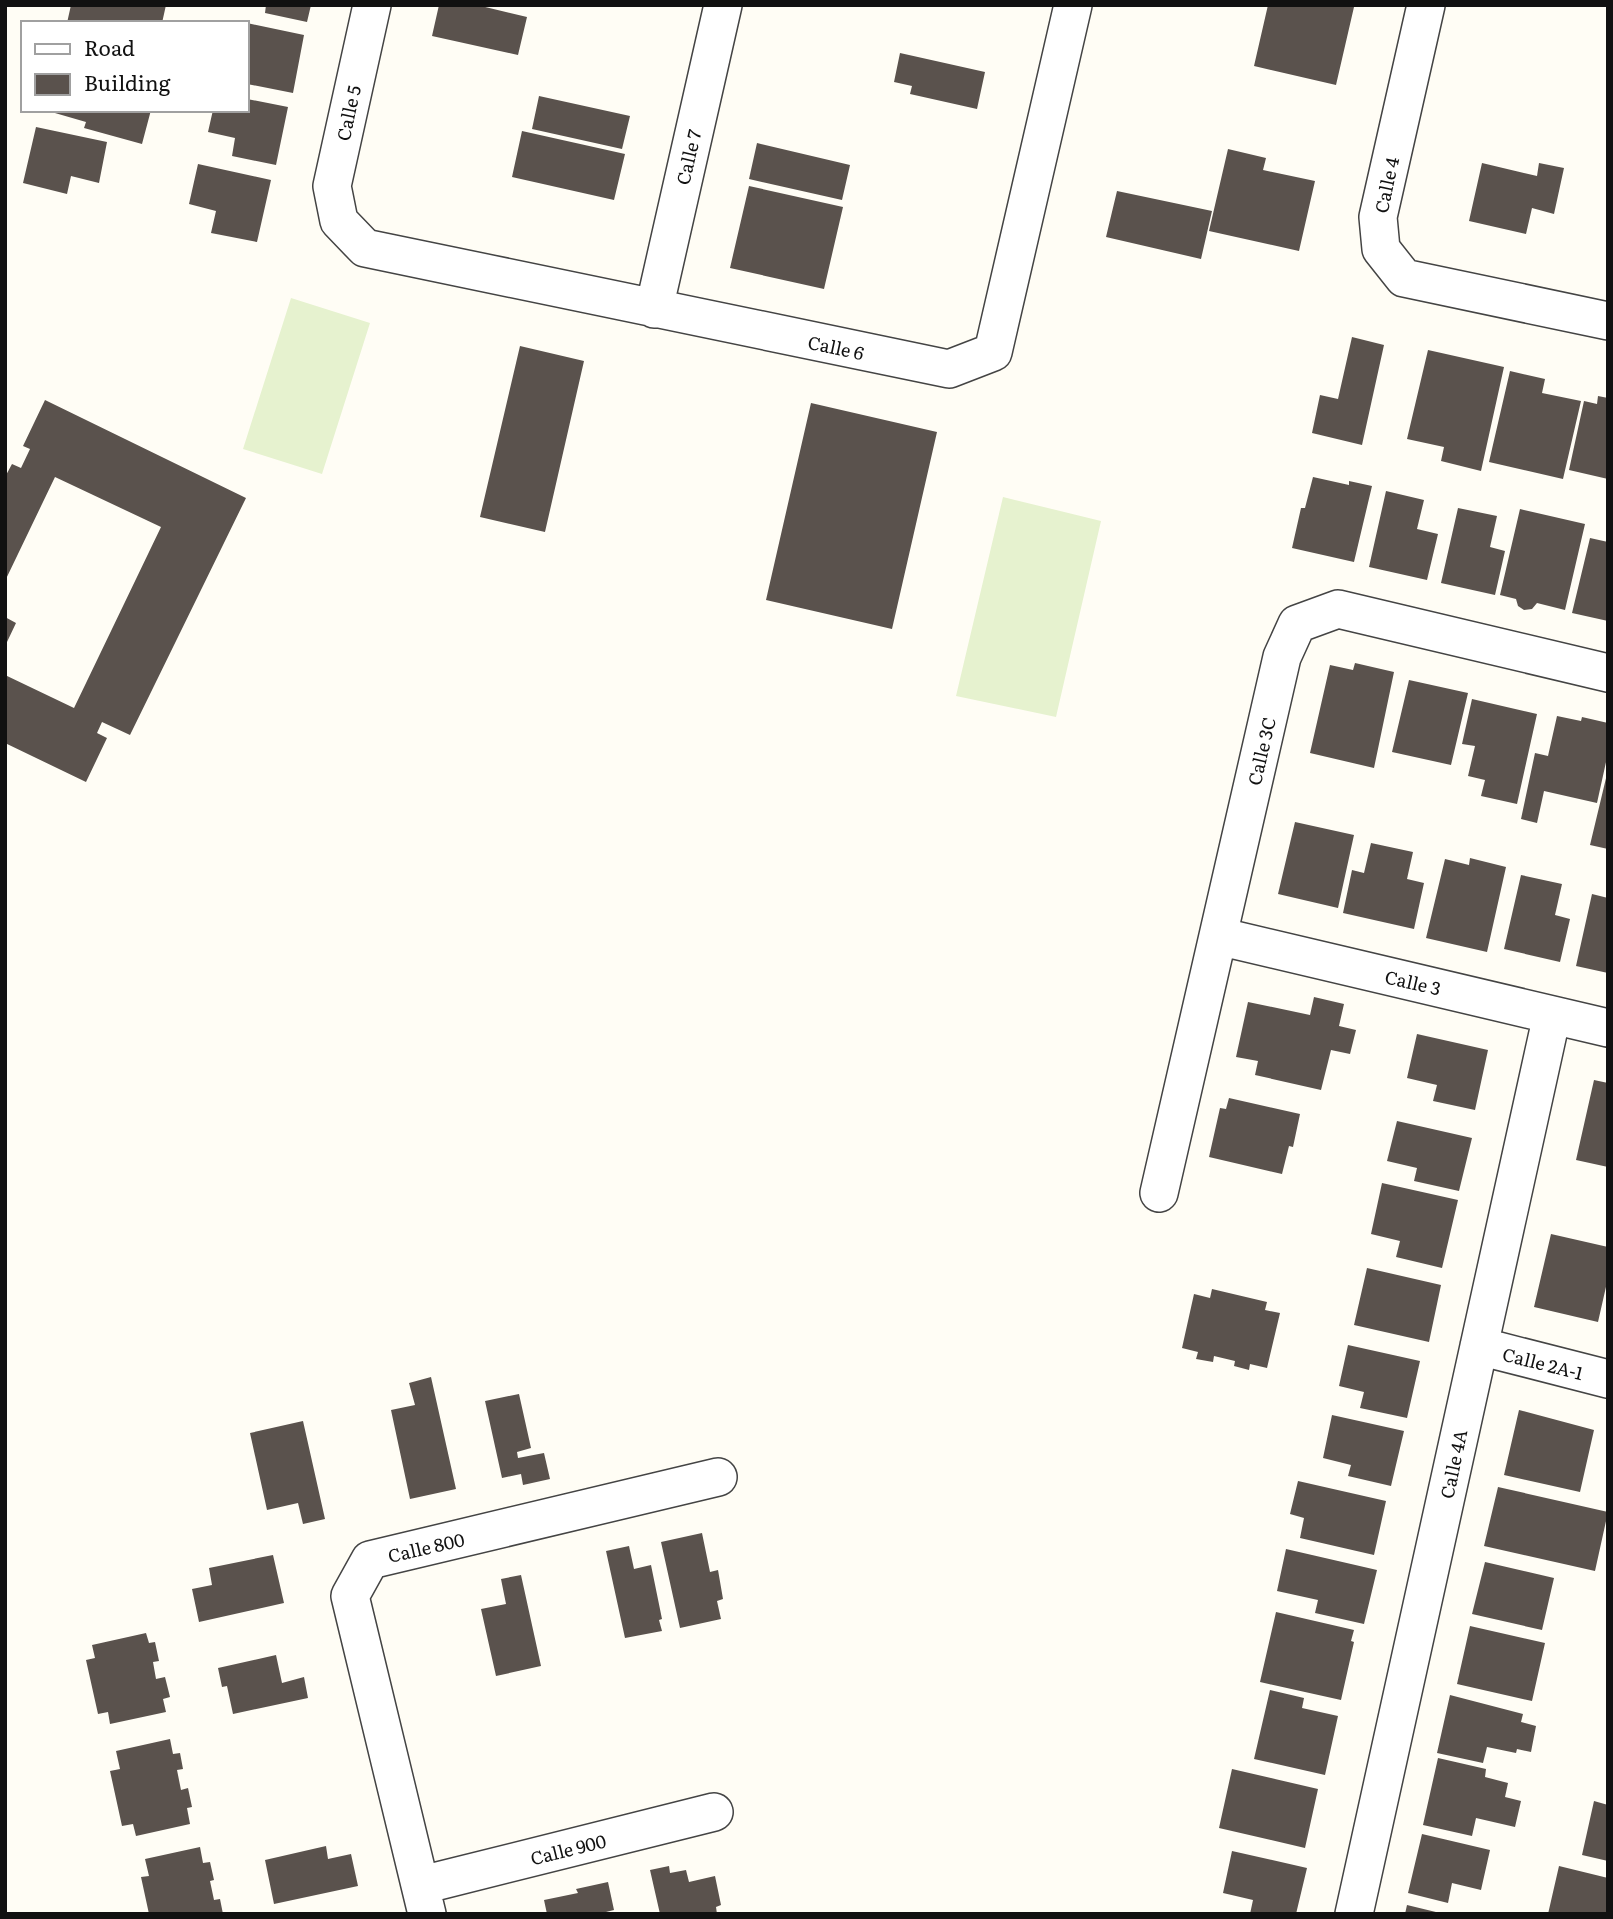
<svg xmlns="http://www.w3.org/2000/svg" width="1613" height="1919" font-family="Literata,serif">
<rect width="100%" height="100%" fill="#fffdf5"/>
<path fill="#e6f2cf" d="M291 298 370 323 322 474 243 449Z
M1003 497 1101 521 1056 717 956 696Z"/>
<path fill="#5a524d" d="M71 5H166L162 23H67Z
M266 5H311L307 22 265 13Z
M439 5H477L527 17 518 55 432 36Z
M1268 5 1354 7 1336 85 1254 66Z
M247 23 304 35 293 93 247 84Z
M900 53 985 72 977 109 910 94 912 86 894 82Z
M539 96 630 116 622 149 532 129Z
M247 99 288 107 276 165 232 156 235 138 208 132 213 110H247Z
M151 110 142 144 84 128 86 122 48 111Z
M36 127 107 142 99 183 71 176 67 194 23 183Z
M522 131 625 154 614 200 512 177Z
M757 143 850 165 842 200 749 179Z
M1228 149 1266 158 1263 170 1315 181 1299 251 1209 231Z
M1482 163 1537 176 1539 163 1564 168 1554 214 1532 208 1526 234 1469 221Z
M198 164 271 180 257 242 211 233 216 211 189 204Z
M749 186 843 207 824 289 730 268Z
M1117 191 1212 211 1201 259 1106 237Z
M1352 337 1384 345 1362 445 1312 433 1320 395 1338 399Z
M520 346 584 361 545 532 480 517Z
M1428 350 1504 367 1481 471 1441 461 1444 447 1407 439Z
M1510 371 1545 379 1542 393 1581 401 1563 479 1489 462Z
M1598 396 1608 398V479L1569 470 1584 401 1597 404Z
M45 400 246 498 130 735 102 722 97 733 107 738 86 782 5 743V675L74 708 161 527 55 477 5 581V477L12 464 21 468 30 449 23 446Z
M811 403 937 432 892 629 766 600Z
M1313 477 1349 485V481L1372 486 1354 562 1292 548 1301 508H1305Z
M1386 491 1424 500 1417 529 1438 534 1427 580 1369 567Z
M1458 508 1497 516 1490 547 1505 551 1495 595 1441 583Z
M1520 509 1585 524 1565 610 1537 603 1532 609 1524 610 1518 606 1516 599 1500 595Z
M1590 538 1608 542V621L1572 613Z
M5 617 16 623 7 642 5 641Z
M1355 663 1394 672 1374 768 1310 753 1330 665 1353 670Z
M1409 680 1468 693 1451 765 1392 752Z
M1472 699 1537 714 1517 804 1481 796 1485 780 1468 776 1475 746 1462 744Z
M1557 716 1581 721 1582 717 1608 723V753L1597 803 1544 791 1537 823 1521 819 1535 753 1548 756Z
M1607 774H1608V849L1590 845Z
M1295 822 1354 835 1338 908 1278 894Z
M1371 843 1413 852 1407 879 1424 883 1414 929 1343 913 1352 870 1364 873Z
M1470 858 1506 867 1487 952 1426 938 1445 859 1469 865Z
M1521 875 1562 884 1555 915 1570 919 1560 962 1504 949Z
M1592 894 1608 898V973L1576 966Z
M1314 997 1344 1004 1339 1026 1356 1030 1350 1054 1331 1050 1321 1090 1255 1075 1258 1061 1236 1057 1248 1002 1310 1015Z
M1417 1034 1488 1050 1475 1110 1433 1101 1437 1085 1407 1078Z
M1594 1080 1608 1083V1167L1576 1160Z
M1229 1098 1300 1114 1293 1147 1289 1146 1282 1174 1209 1157 1220 1108 1226 1109Z
M1397 1121 1472 1138 1459 1191 1414 1181 1417 1168 1387 1161Z
M1382 1183 1458 1200 1442 1268 1396 1257 1400 1241 1371 1234Z
M1551 1234 1608 1247V1278L1598 1322 1534 1307Z
M1367 1268 1441 1285 1429 1342 1354 1325Z
M1212 1289 1267 1302 1265 1310 1280 1313 1267 1368 1250 1364 1249 1370 1234 1366 1235 1361 1214 1356 1213 1362 1196 1359 1198 1352 1182 1348 1194 1294 1210 1298Z
M1348 1345 1420 1361 1407 1418 1360 1408 1364 1392 1339 1386Z
M431 1377 456 1489 410 1499 391 1410 415 1405 409 1383Z
M519 1394 531 1448 517 1452 518 1458 544 1453 550 1479 523 1485 521 1474 502 1478 485 1401Z
M1519 1410 1594 1430 1580 1492 1504 1475Z
M1332 1415 1404 1431 1391 1486 1348 1476 1351 1465 1323 1458Z
M303 1421 325 1519 303 1524 298 1503 267 1510 250 1433Z
M1298 1481 1386 1501 1374 1555 1300 1538 1304 1518 1290 1514Z
M1498 1487 1608 1512 1595 1571 1484 1546Z
M702 1533 710 1572 718 1570 723 1599 717 1601 721 1619 680 1628 661 1542Z
M629 1546 634 1569 651 1565 662 1619 659 1620 662 1631 625 1638 606 1551Z
M1286 1549 1377 1570 1364 1624 1315 1613 1318 1600 1277 1591Z
M273 1555 284 1603 199 1622 192 1589 212 1585 209 1568Z
M1485 1562 1554 1578 1542 1630 1472 1614Z
M521 1575 541 1666 496 1676 481 1609 506 1604 501 1579Z
M1276 1612 1354 1630 1351 1641 1354 1642 1341 1700 1260 1682Z
M1470 1626 1545 1643 1532 1701 1457 1684Z
M146 1633 149 1643 155 1642 159 1661 153 1662 156 1679 165 1677 170 1697 163 1699 166 1712 110 1724 108 1712 98 1714 86 1660 95 1658 92 1645Z
M276 1655 282 1683 304 1677 308 1698 233 1714 227 1686 222 1687 218 1668Z
M1270 1690 1304 1698 1302 1708 1338 1716 1325 1775 1254 1759Z
M1450 1695 1523 1714 1521 1722 1536 1726 1531 1752 1517 1749 1516 1753 1487 1747 1483 1763 1437 1753Z
M170 1739 173 1754 180 1753 183 1769 177 1770 181 1790 188 1788 192 1807 187 1808 190 1824 136 1836 133 1824 122 1826 110 1771 120 1769 116 1751Z
M1438 1758 1486 1769 1485 1777 1508 1783 1505 1797 1521 1801 1515 1827 1476 1818 1472 1836 1423 1825Z
M1232 1769 1318 1789 1305 1848 1219 1828Z
M1594 1801 1608 1805V1861L1582 1855Z
M1422 1834 1490 1850 1481 1890 1452 1883 1448 1903 1408 1893Z
M326 1846 328 1859 351 1854 358 1886 274 1904 265 1860Z
M200 1847 203 1863 210 1862 214 1880 210 1881 214 1900 220 1899 223 1914H149L141 1877 149 1876 145 1859Z
M1232 1851 1307 1868 1296 1914H1250L1253 1900 1223 1893Z
M669 1866 670 1873 686 1870 689 1882 715 1876 721 1905 716 1907 717 1914H660L650 1870Z
M1559 1866 1608 1878V1914H1548Z
M608 1882 614 1910 606 1912 607 1914H547L544 1900 578 1893 576 1889Z
M1407 1905 1440 1913V1914H1405Z"/>
<g fill="none" stroke-linecap="round" stroke-linejoin="round">
<defs>
<path id="street" d="M372 5 332 186 339 221 365 248 949 369 993 352 1073 5
M1426 5 1378 217 1381 249 1404 278 1608 321
M654 309 723 5
M1218 936 1608 1028
M1159 1193 1282 657 1297 624 1338 609 1608 673
M1479 1346 1608 1379
M422 1885 714 1812
M427 1914 350 1596 370 1560 718 1477
M1354 1914 1552 1015"/>
</defs>
<use href="#street" stroke="#444" stroke-width="40"/>
<use href="#street" stroke="#fff" stroke-width="37"/>
</g>
<g text-anchor="middle" dominant-baseline="central" stroke-width="7" stroke-linejoin="round" paint-order="stroke">
<g font-size="18" fill="#111" stroke="#fff">
<text transform="translate(348 113) rotate(-78)">Calle 5</text>
<text transform="translate(688 157) rotate(-77)">Calle 7</text>
<text transform="translate(1386 185) rotate(-78)">Calle 4</text>
<text transform="translate(836 347) rotate(12)">Calle 6</text>
<text transform="translate(1261 751) rotate(-77)">Calle 3C</text>
<text transform="translate(1413 982) rotate(13)">Calle 3</text>
<text transform="translate(1543 1363) rotate(14)">Calle 2A-1</text>
<text transform="translate(1453 1464) rotate(-78)">Calle 4A</text>
<text transform="translate(426 1547) rotate(-13)">Calle 800</text>
<text transform="translate(568 1849) rotate(-14)">Calle 900</text>
</g>
</g>
<rect width="1613" height="1919" fill="none" stroke="#111111" stroke-width="14"/>
<rect x="21" y="21" width="228" height="91" fill="#ffffff" stroke="#a0a0a0" stroke-width="2"/>
<rect x="35" y="44" width="35" height="10" fill="#ffffff" stroke="#a0a0a0" stroke-width="2"/>
<text x="84" y="56" font-size="21" fill="#111111">Road</text>
<rect x="35" y="74" width="35" height="21" fill="#5a524d" stroke="#a0a0a0" stroke-width="2"/>
<text x="84" y="91" font-size="21" fill="#111111">Building</text>
</svg>
